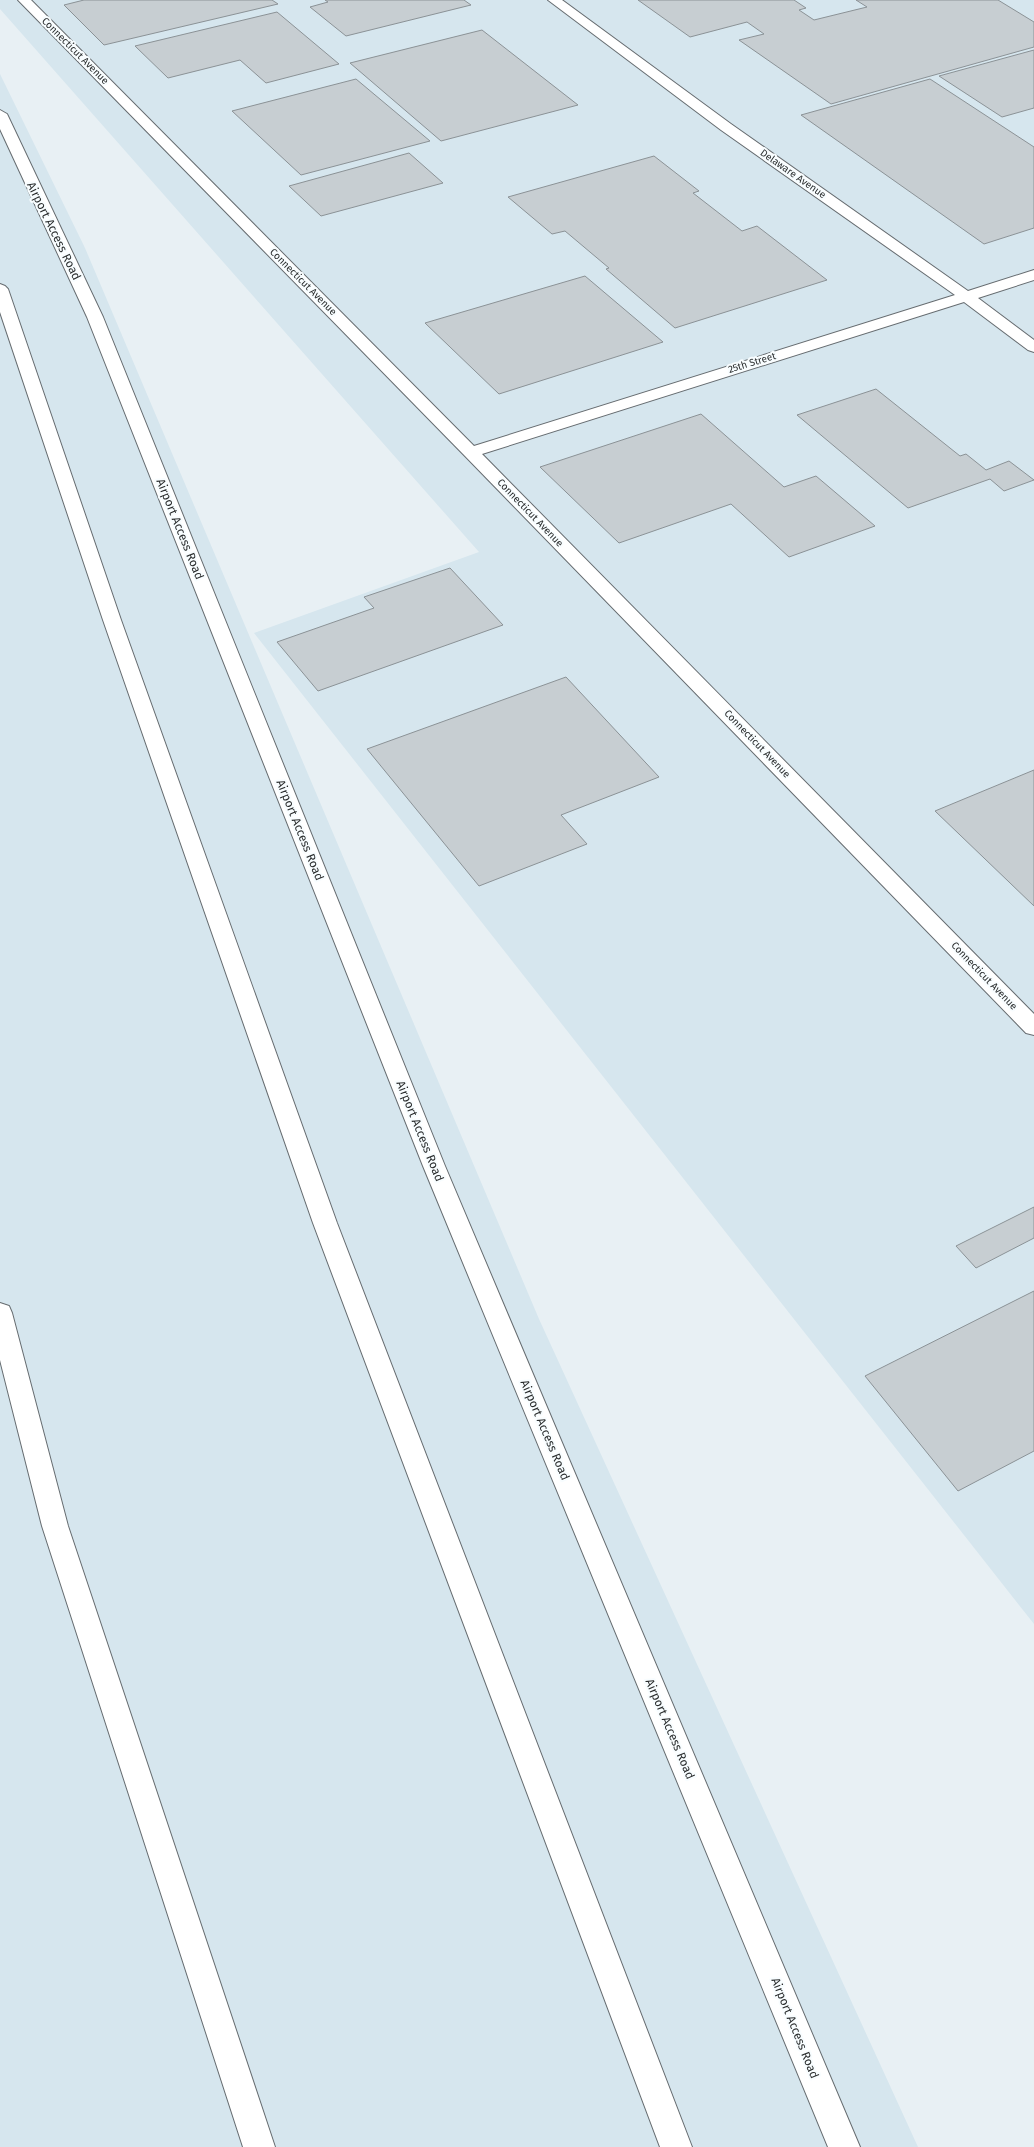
<svg xmlns="http://www.w3.org/2000/svg" width="1034" height="2147" font-family="'Fira Sans',sans-serif">
<rect width="100%" height="100%" fill="#e8f0f4"/>
<path fill="#d6e6ee" d="M0 0H1034V1624L254 633 479 552 0 9Z
M0 74 85 248 539 1319 918 2147H0Z"/>
<path fill="#c7ced2" stroke="#8b9296" d="M84 0H272L278 4 104 45 64 5Z
M325 0H464L471 5 346 36 310 7 328 2Z
M638 0H794L806 8 799 10 814 20 867 7 856 0H998L1034 22V47L831 104 739 40 764 34 747 22 690 37Z
M277 12 339 64 266 83 240 60 168 78 135 46Z
M482 30 578 105 441 141 350 63Z
M1034 50V108L1002 117 939 76Z
M356 79 430 141 301 175 232 111Z
M930 79 1034 147V228L984 244 801 115Z
M409 153 443 183 321 216 289 186Z
M654 156 699 191 693 193 742 231 757 226 827 280 675 328 606 269 609 268 565 231 552 234 508 197Z
M585 276 663 342 499 394 425 323Z
M876 389 960 456 966 454 986 470 1009 461 1034 480 1004 491 990 479 908 508 797 415Z
M701 414 784 487 816 476 875 526 789 557 731 504 619 543 540 467Z
M450 568 503 625 318 691 277 642 374 608 364 597Z
M566 677 659 777 561 815 587 844 479 886 367 749Z
M1034 770V906L935 811Z
M1034 1207V1238L976 1268 956 1246Z
M1034 1291V1451L958 1491 865 1376Z"/>
<g fill="none" stroke-linecap="round" stroke-linejoin="round">
<defs>
<path id="service" d="M0 1303 9 1306 12 1313 68 1526 275 2147H243L42 1526 0 1360Z"/>
<path id="minor" d="M18 0H31L474 446 955 295 721 130 548 0H562L731 124 968 291 1034 270V280L978 298 1034 340V352L1028 350 964 302 482 454 1034 1014V1035L1026 1033 465 456Z"/>
<path id="secondary" d="M0 110 7 114 103 317 445 1166 860 2147H828L423 1166 87 317 0 129Z
M0 284 5 286 8 289 121 620 337 1223 692 2147H660L313 1223 103 620 0 312Z"/>
</defs>
<use href="#service" stroke="#666c70" stroke-width="2"/>
<use href="#minor" stroke="#666c70" stroke-width="2"/>
<use href="#secondary" stroke="#666c70" stroke-width="2"/>
<use href="#service" fill="#fff" fill-rule="evenodd"/>
<use href="#minor" fill="#fff" fill-rule="evenodd"/>
<use href="#secondary" fill="#fff" fill-rule="evenodd"/>
</g>
<g text-anchor="middle" dominant-baseline="central" stroke-width="4" stroke-linejoin="round" paint-order="stroke">
<g font-size="10" fill="#292c2d" stroke="#f8fdff">
<text transform="translate(75 51) rotate(45)">Connecticut Avenue</text>
<text transform="translate(793 174) rotate(35)">Delaware Avenue</text>
<text transform="translate(303 282) rotate(45)">Connecticut Avenue</text>
<text transform="translate(752 363) rotate(-17)">25th Street</text>
<text transform="translate(530 513) rotate(46)">Connecticut Avenue</text>
<text transform="translate(757 744) rotate(46)">Connecticut Avenue</text>
<text transform="translate(984 976) rotate(46)">Connecticut Avenue</text>
</g>
<g font-size="12" fill="#292c2d" stroke="#f8fdff">
<text transform="translate(54 231) rotate(64)">Airport Access Road</text>
<text transform="translate(180 529) rotate(68)">Airport Access Road</text>
<text transform="translate(300 830) rotate(68)">Airport Access Road</text>
<text transform="translate(420 1131) rotate(68)">Airport Access Road</text>
<text transform="translate(545 1430) rotate(67)">Airport Access Road</text>
<text transform="translate(670 1729) rotate(67)">Airport Access Road</text>
<text transform="translate(795 2028) rotate(68)">Airport Access Road</text>
</g>
</g>
</svg>
